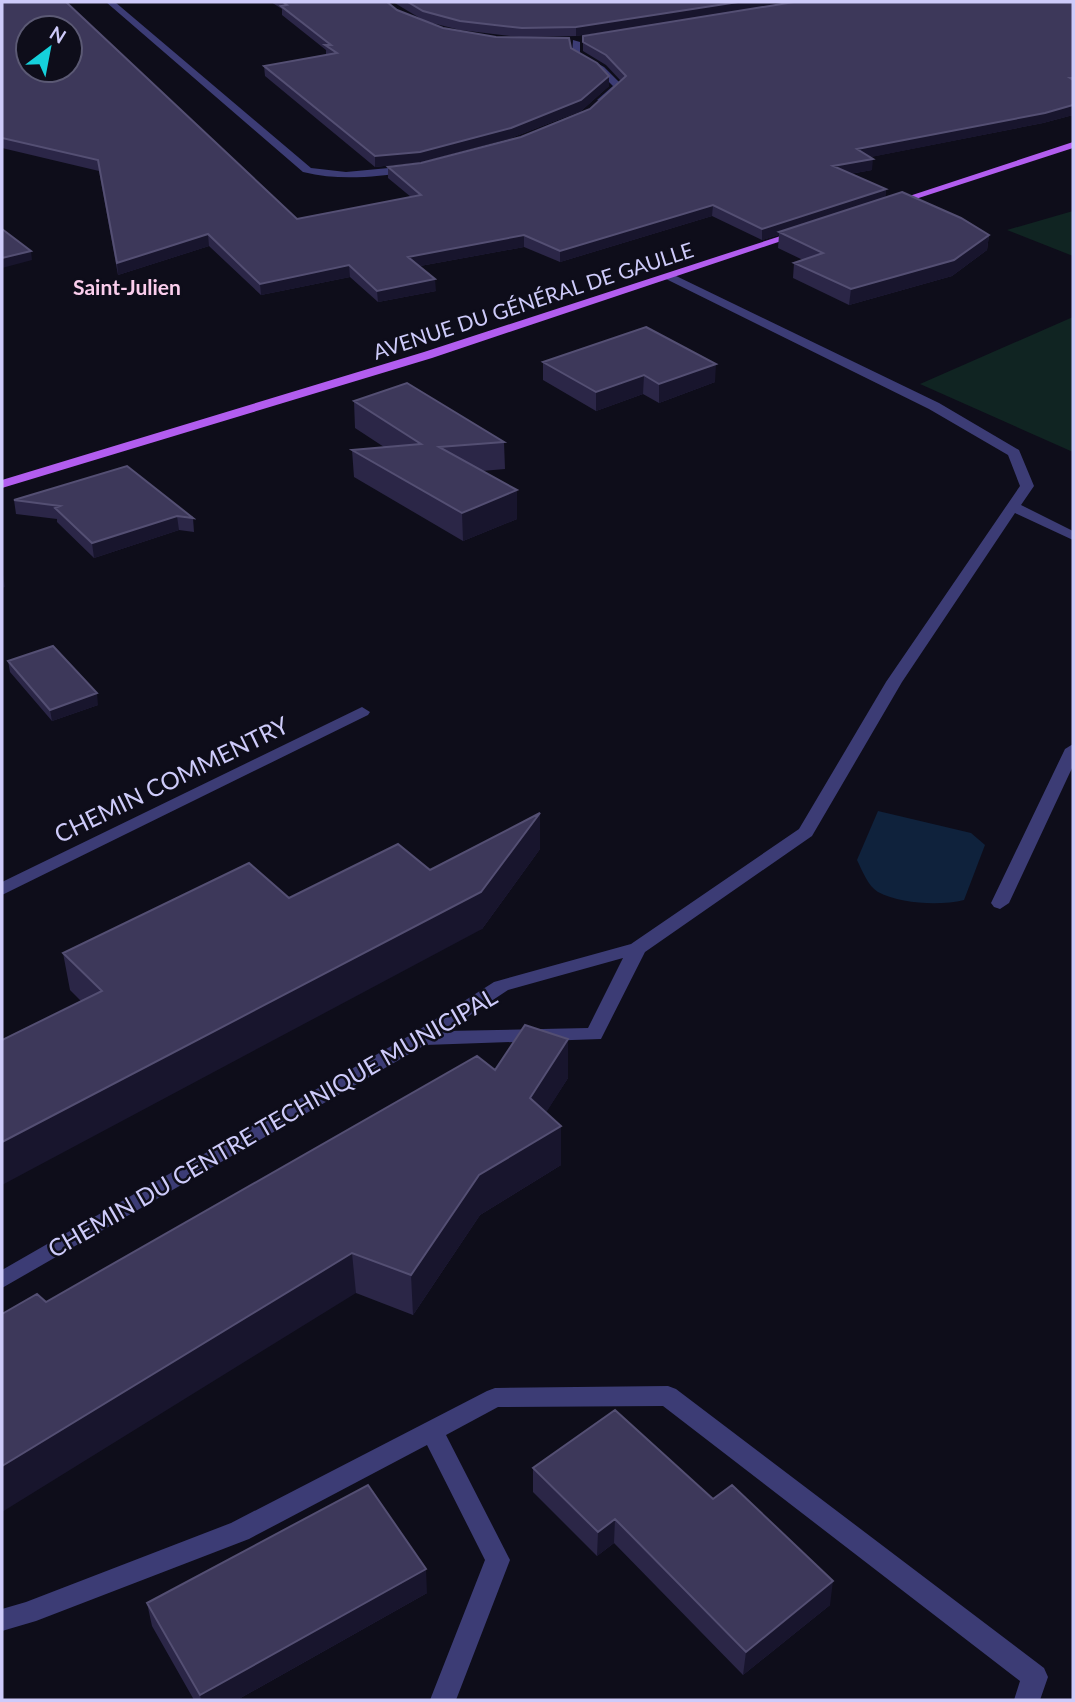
<svg xmlns="http://www.w3.org/2000/svg" width="1075" height="1702" font-family="Lato,sans-serif">
<rect width="100%" height="100%" fill="#0e0d1a"/>
<path fill="#102422" d="M1073 211V256L1007 230Z
M1073 317V452L920 384Z"/>
<path fill="#0f223c" d="M878 811 971 833 985 845 964 900C940 906 901 904 878 892 868 886 862 870 857 860Z"/>
<g fill="none" stroke-linecap="round" stroke-linejoin="round">
<path fill="#3c3c75" fill-rule="evenodd" d="M106 2H115L311 168 346 172 410 166 415 169 410 172C373 177 340 181 303 172Z
M573 40 580 42V53L604 67 623 86 605 102 597 100 613 86 598 71 572 56Z
M664 274H672L939 403 1019 450 1034 486 1021 505 1073 531V540L1015 513 902 682 812 836 645 952 601 1039 425 1045 2 1288V1270L414 1033 494 982 631 944 799 829 886 682 1020 486 1008 455 929 409 664 278ZM623 958 588 1028 446 1031 508 990Z
M362 707 370 712 368 715 2 895V882Z
M1073 744V766L1009 903 1000 909 994 907 991 903 1065 749Z
M668 1386 676 1389 1044 1668 1048 1677 1040 1700H1014L1020 1681 663 1406 498 1407 446 1435 510 1560 456 1700H430L485 1560 427 1445 249 1539 36 1621 2 1631V1609L26 1602 231 1523 487 1391 495 1388Z"/>
<path fill="#b25def" fill-rule="evenodd" d="M1073 142V148L894 206 885 204Z
M796 231 805 233 432 358 2 488V480L424 352Z"/>
</g>
<path fill="#2b2647" fill-rule="evenodd" d="M2 2 297 219 411 197 388 178V167L421 163 521 137 590 109 621 81 606 65 583 51V36L721 14 576 36 531 37 571 48 609 76V86L581 111 511 138 421 162 375 167 265 76 264 66 326 55V50L282 15V9L271 2H387L397 10 423 20 393 2H1073V115L1043 123 870 157 872 170 850 174 886 189 885 198 989 235 987 250 952 276 849 305 793 278 794 263 803 260 778 248 779 235 762 240 712 216 560 262 524 247 420 266 436 291 378 302 350 277 261 295 209 246 118 275 99 171 2 148ZM424 21 460 30 519 37H496L443 28Z
M543 362 715 382 659 403 643 394 596 411 543 380Z
M354 401 504 442 505 469 482 471 517 519 463 541 354 477 352 450 384 447 355 428Z
M14 500 193 518 194 532 179 530 94 558 57 522V519L16 514Z
M8 661 98 705 52 721 10 672Z
M540 849 482 929 81 1001 70 990 63 953 289 898Z
M495 1070 568 1078 546 1112 561 1126V1165L480 1215 413 1315 356 1293 46 1302Z
M533 1468 830 1605 743 1675 614 1543 597 1556 533 1492Z
M427 1593 237 1700H194L152 1626 147 1603Z"/>
<path fill="#18152d" d="M738 2H799L576 36V27Z
M609 76V86L581 111 511 138 421 162 375 167V156Z
M1073 105V115L1043 123 856 160 857 149Z
M873 159 872 170 832 177 833 166Z
M886 189 885 200 779 232V235L762 240V229Z
M713 205 712 216 560 262V251Z
M208 234 209 246 118 275 117 263Z
M524 235V247L409 268 408 257Z
M989 235 987 250 952 276 849 305 851 289Z
M31 251 32 260 2 268V258Z
M349 265 350 277 261 295 260 284Z
M435 279 436 291 378 302 377 291Z
M716 364 715 382 659 403V384Z
M644 375 643 394 596 411V392Z
M517 490V519L463 541 462 513Z
M177 516 179 530 94 558 92 543Z
M2 568 5 587 2 588Z
M97 693 98 705 52 721 50 710Z
M540 813V849L482 929 2 1185V1142Z
M568 1039V1078L530 1138V1098Z
M561 1126V1165L480 1215 413 1315 411 1275 479 1175Z
M352 1253 356 1293 2 1512V1466Z
M615 1519 614 1543 597 1556 598 1532Z
M426 1569 427 1593 237 1700H201L200 1695Z
M833 1581 830 1605 743 1675 746 1652Z"/>
<path fill="#3d385a" stroke="#544f73" stroke-width="2" fill-rule="evenodd" d="M2 2H66L297 219 421 195 388 167 421 163 521 137 590 109 626 76 606 55 583 42V36L794 2H1073V78H1070L1073 80V105L1045 113 857 149 873 159 833 166 886 189 762 229 713 205 560 251 524 235 408 257 435 279 377 291 349 265 260 284 208 234 117 263 98 160 2 138ZM28 28H70V70H28Z
M283 2H387L397 10 443 28 496 37 569 38 571 48 597 63 609 76 581 100 511 128 420 152 375 156 264 66 337 53 325 45H331L281 6 287 5Z
M408 2H738L576 27 522 28 460 21 423 11Z
M902 192 961 218 989 235 954 260 851 289 794 263 823 253 779 232Z
M2 229 31 251 2 258Z
M646 327 716 364 659 384 644 375 596 392 543 362Z
M407 383 504 442 439 447 517 490 462 513 352 450 421 444 354 401Z
M127 466 193 518 177 516 92 543 55 508 60 506 14 500Z
M53 646 97 693 50 710 8 661Z
M540 813 481 892 2 1142V1040L102 991 63 953 249 863 289 898 398 844 430 870Z
M525 1025 568 1039 530 1098 561 1126 479 1175 411 1275 352 1253 2 1466V1314L37 1294 46 1302 477 1056 495 1070Z
M615 1410 713 1499 732 1485 833 1581 746 1652 615 1519 598 1532 533 1468Z
M368 1485 426 1569 200 1695 147 1603Z"/>
<g text-anchor="middle" dominant-baseline="central" stroke-width="5" stroke-linejoin="round" paint-order="stroke">
<g font-size="21" font-weight="bold" fill="#facdec" stroke="#0e0d1a">
<text x="127" y="286">Saint-Julien</text>
</g>
<g font-size="21" fill="#cecbfa" stroke="#0e0d1a">
<text transform="translate(533 300) rotate(-18)">AVENUE DU GÉNÉRAL DE GAULLE</text>
</g>
<g font-size="24" fill="#cecbfa" stroke="#0e0d1a">
<text transform="translate(171 779) rotate(-26)">CHEMIN COMMENTRY</text>
<text transform="translate(272 1122) rotate(-30)">CHEMIN DU CENTRE TECHNIQUE MUNICIPAL</text>
</g>
</g>
<rect width="1075" height="1702" fill="none" stroke="#cecbfa" stroke-width="7"/>
<g transform="translate(49 49) rotate(32)"><circle r="33" fill="#0e0d1a" stroke="#5b5974" stroke-width="2"/>
<path d="M0-5L12 26L0 18L-12 26Z" fill="#15d1dc"/>
<text y="-10" font-size="19" font-weight="bold" text-anchor="middle" fill="#cecbfa">N</text>
</g>
</svg>
